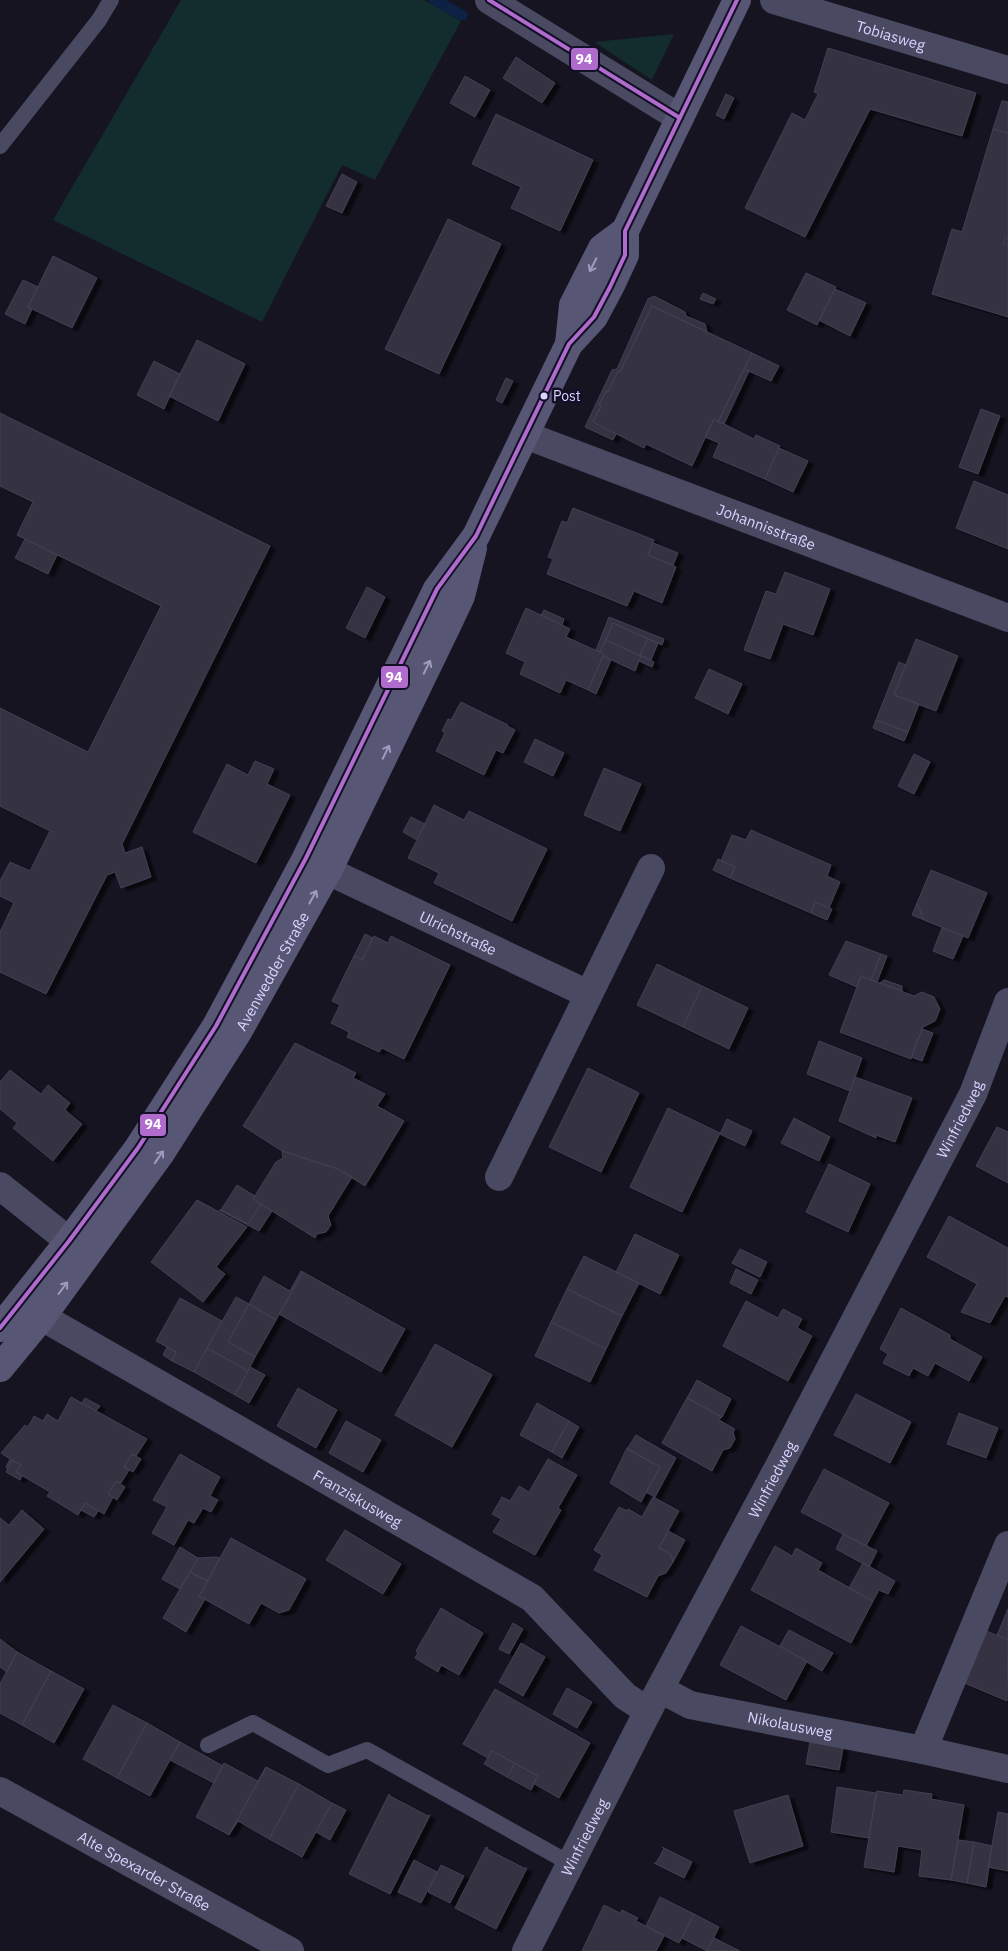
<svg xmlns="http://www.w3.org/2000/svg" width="1008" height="1951" font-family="'IBM Plex Sans',sans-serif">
<defs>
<filter id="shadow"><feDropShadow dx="5.5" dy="3" stdDeviation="1" flood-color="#0009"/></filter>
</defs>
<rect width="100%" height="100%" fill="#161421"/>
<path fill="#132c2d" d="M181 0H424L461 21 375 180 342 165 262 322 53 220Z
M674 34 652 80 594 42Z"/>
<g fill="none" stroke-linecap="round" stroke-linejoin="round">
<path stroke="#0d2144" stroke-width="11" d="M434 0 462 15"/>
</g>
<path fill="#343243" stroke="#433f54" filter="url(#shadow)" d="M828 48 976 93 962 136 870 109 805 237 745 208 792 113 805 120 818 94 814 92Z
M516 57 555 83 542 103 503 78Z
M465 76 490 90 475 117 450 103Z
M726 94 734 98 724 119 716 115Z
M1002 101 1008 102V133L993 129Z
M496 114 593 160 560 231 511 208 521 187 472 164Z
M993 129 1008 133V317L932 294 952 229 962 232Z
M342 174 357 182 342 213 326 206Z
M448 219 501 244 439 374 385 349Z
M1005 237 1008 238V246L1003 244Z
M53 256 97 278 72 328 28 307Z
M806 273 836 287 817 325 787 310Z
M23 280 38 287 28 307 32 309 25 324 5 314Z
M835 289 866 303 850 336 819 320Z
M703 293 716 299 713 304 700 299Z
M654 296 685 312 686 316 705 324 707 332 652 306 620 372 618 371 608 392 606 391 599 405 601 406 593 422 616 434 613 440 585 427 612 370 617 369 648 299Z
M652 306 752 353 718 422 714 419 692 466 646 444 644 448 593 422 601 406 599 405 606 391 608 392 618 371 620 372Z
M197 340 245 364 218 421 169 396Z
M752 353 779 366 771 381 744 369Z
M154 361 180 374 164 409 137 395Z
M744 369 749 371 724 424 718 422Z
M506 378 513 381 502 403 496 400Z
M981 409 1000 416 978 474 959 467Z
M0 413 270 546 122 844 125 853 142 847 151 877 121 888 115 872 107 875 46 994 0 972V932L14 903 0 896V881L10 862 30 871 50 831 0 806V708L88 752 161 606 17 535 33 502 0 486Z
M714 419 754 439 756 435 780 446 765 479 713 457 719 443 705 437Z
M779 448 808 461 793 492 765 479Z
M974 481 1008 495V549L956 528Z
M573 508 654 540 648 555 676 567 662 603 634 591 627 606 547 574 553 559 548 557 562 521 567 523Z
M25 539 57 555 48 574 15 558Z
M653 543 678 553 673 565 648 555Z
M785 572 830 589 813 635 783 624 770 659 744 650 766 591 776 594Z
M367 587 385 597 365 638 346 628Z
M526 608 570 629 566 637 604 654 588 690 566 680 560 693 520 674 525 662 506 653Z
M544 610 564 619 562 625 541 615Z
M609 617 664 639 662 645 613 623 600 652 596 650Z
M613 623 648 639 640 656 606 640Z
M648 639 658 643 651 660 640 655Z
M916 639 958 656 936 711 894 695Z
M606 640 641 656 635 671 603 656 604 654 600 652Z
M603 656 611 660 596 694 588 690Z
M641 656 654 662 652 667 639 661Z
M899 662 906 665 894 695 919 704 908 732 876 720Z
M709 669 742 684 728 714 695 698Z
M461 702 508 725 507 726 515 730 503 753 496 750 484 775 436 751 445 733 442 731 448 719 451 720Z
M876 720 908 732 904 741 873 728Z
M535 739 564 753 553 776 524 762Z
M914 754 930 762 914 794 898 786Z
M255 761 274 769 267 784 290 795 256 863 193 832 227 764 248 775Z
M604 768 641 784 620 831 584 815Z
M434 805 464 820 469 811 547 849 512 921 434 883 439 873 408 858Z
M411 817 425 824 417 840 403 832Z
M751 830 831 865 827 876 840 882 829 908 815 902 811 913 730 878 735 867 721 861 732 835 746 840Z
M718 859 735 867 730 878 713 870Z
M931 870 987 893 968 938 924 920 917 903Z
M815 902 832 909 827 920 811 913Z
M917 903 924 920 912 915Z
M942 928 963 936 953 959 933 951Z
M365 934 373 938 362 960 354 956Z
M374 936 388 943 391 936 450 965 404 1059 382 1048 379 1052 347 1037 349 1032 331 1023 340 1005 332 1001 354 956 362 960Z
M846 941 881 954 871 980 861 976 857 987 829 975Z
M881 954 887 956 877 982 871 980Z
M657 964 702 986 683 1027 637 1005Z
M861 976 914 996 922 992 934 997 940 1009 935 1021 923 1027 911 1059 840 1032Z
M884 980 902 986V991L880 983Z
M702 986 748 1008 729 1049 683 1027Z
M922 1029 933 1033 922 1061 911 1057Z
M819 1041 862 1058 850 1091 807 1074Z
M295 1043 356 1073 353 1078 385 1094 377 1106 404 1121 365 1186 338 1169 282 1151 243 1126Z
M588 1068 639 1093 601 1172 549 1147Z
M10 1070 41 1094 48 1085 70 1103 65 1110 82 1124 53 1161 13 1128 17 1123 0 1109V1082Z
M855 1077 912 1098 895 1142 876 1135V1138L839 1121Z
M668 1108 720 1133 682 1212 630 1187Z
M794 1118 830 1137 819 1161 781 1143Z
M727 1119 752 1131 745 1146 720 1134Z
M997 1127 1008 1132V1183L976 1166Z
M282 1151 338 1169 352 1177 328 1216 331 1225 326 1232 317 1234 315 1238 253 1199 276 1162 283 1158Z
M829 1164 870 1184 848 1232 806 1212Z
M237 1185 255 1196 253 1199 261 1204 248 1224 221 1210Z
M197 1200 247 1227 216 1267 225 1274 203 1302 151 1262Z
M261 1204 272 1211 259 1231 219 1210H221L248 1224Z
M949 1216 1008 1248V1297L1005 1296 990 1323 961 1312 977 1284 927 1257Z
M635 1234 679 1255 660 1294 616 1272Z
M740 1249 767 1262 760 1277 732 1263Z
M584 1256 639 1283 622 1316 567 1289Z
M736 1269 758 1280 751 1294 730 1283Z
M301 1271 303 1272 276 1320 249 1304 264 1276 290 1291Z
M303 1272 405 1329 381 1372 279 1314Z
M567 1289 622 1316 606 1349 551 1322Z
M236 1297 249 1304 228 1342 255 1357 248 1371 207 1348Z
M180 1298 222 1321 194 1372 172 1361 176 1352 156 1341Z
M746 1301 778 1318 783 1309 802 1319 797 1328 812 1336 788 1381 723 1346Z
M249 1304 276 1320 255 1357 228 1342Z
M901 1308 950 1335V1339L982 1357 969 1381 935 1363 928 1376 913 1368 909 1376 883 1363 888 1354 880 1349Z
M551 1322 606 1349 590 1382 535 1356Z
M435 1344 492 1375 452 1447 395 1415Z
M167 1347 176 1352 172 1361 163 1355Z
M207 1348 248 1371 235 1395 194 1372Z
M250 1367 265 1375 249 1403 235 1395Z
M697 1380 731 1399 722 1417 687 1398Z
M298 1388 337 1410 316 1448 277 1426Z
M856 1394 911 1422 890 1463 834 1435Z
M71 1397 147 1439 136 1456 132 1454 124 1467 129 1470 121 1483 116 1481 108 1494 113 1497 104 1514 85 1503 78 1515 47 1496 50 1492 16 1472 21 1465 12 1460 8 1468 6 1467 10 1459 1 1453 25 1425 28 1427 34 1416 43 1421 47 1414 58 1421Z
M85 1398 100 1406 96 1411 82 1403Z
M687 1398 722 1417 719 1420 735 1429 733 1432 735 1439 730 1448 723 1450 712 1471 662 1443Z
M537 1403 569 1421 552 1452 520 1435Z
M959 1413 998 1428 986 1458 947 1444Z
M346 1421 381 1440 363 1472 329 1453Z
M569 1421 579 1427 562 1458 552 1452Z
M636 1435 676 1458 655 1497 646 1492 660 1467 627 1449Z
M627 1448 660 1467 641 1502 610 1483Z
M132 1454 141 1459 133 1472 124 1467Z
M180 1454 220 1477 210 1496 218 1500 211 1512 203 1508 194 1523 188 1520 174 1545 152 1533 167 1507 153 1500Z
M548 1459 577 1475 558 1508 561 1510 535 1555 493 1532 501 1519 492 1514 502 1497 510 1501 519 1486 529 1492Z
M12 1460 21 1465 16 1472 22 1476 20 1480 6 1472Z
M824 1469 889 1503 866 1546 801 1512Z
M116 1481 125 1487 117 1500 108 1494Z
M653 1497 679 1511 659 1548 671 1554 673 1562 666 1573 658 1576 647 1597 594 1570 602 1555 594 1550 619 1507 627 1511 628 1509 642 1517Z
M85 1503 98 1511 94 1517 81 1510Z
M22 1510 44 1529 0 1582V1518L9 1525Z
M345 1530 401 1564 383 1594 326 1560Z
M668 1531 685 1540 673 1562 671 1554 659 1548Z
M843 1534 877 1551 869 1567 836 1549Z
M231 1538 306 1579 289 1610 279 1613 261 1603 249 1624 199 1596Z
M775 1546 792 1556 796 1548 822 1563 818 1570 873 1601 851 1643 751 1590Z
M180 1547 198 1558 180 1589 162 1579Z
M217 1557 220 1558 208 1581 190 1572 198 1558Z
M863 1563 895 1581 888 1594 879 1590 873 1601 849 1588Z
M190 1572 208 1581 199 1596 205 1599 186 1632 163 1618Z
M441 1608 483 1633 459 1675 441 1665 438 1672 415 1658 418 1652 416 1651Z
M1008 1609V1640L997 1635Z
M513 1623 523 1629 509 1654 499 1649Z
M741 1626 807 1661 786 1700 720 1665Z
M789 1630 833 1653 822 1671 780 1646Z
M984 1630 1008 1640 1007 1701 962 1682Z
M0 1639 17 1652 7 1672 0 1667Z
M521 1643 545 1657 523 1696 499 1682Z
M17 1652 51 1671 22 1725 0 1713V1684Z
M51 1671 84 1689 54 1743 22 1725Z
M567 1688 592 1702 577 1728 553 1714Z
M495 1689 590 1743 559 1798 533 1783 538 1776 492 1751 488 1758 463 1744Z
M113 1705 147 1723 117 1778 83 1759Z
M147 1723 180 1742 150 1796 117 1778Z
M180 1742 223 1766 214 1783 170 1760Z
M810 1742 843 1748 839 1770 806 1764Z
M492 1751 515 1763 507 1777 484 1764Z
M224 1763 258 1781 266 1767 229 1835 196 1817Z
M515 1763 538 1776 531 1790 507 1777Z
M266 1767 299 1784 269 1839 238 1821 229 1835Z
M299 1784 332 1803 302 1857 269 1839Z
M837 1787 876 1793 869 1838 831 1832Z
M904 1790 932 1794 931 1799 964 1805 951 1880 919 1876 922 1850 898 1846 894 1872 864 1867 877 1791 903 1795Z
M389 1794 390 1796 428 1816 430 1815 390 1894 349 1874Z
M788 1795 803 1846 750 1863 734 1811Z
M332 1803 346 1810 330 1840 316 1832Z
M998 1812 1008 1814V1871L988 1867Z
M958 1840 974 1842 967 1883 951 1880Z
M974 1842 992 1846 986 1887 967 1883Z
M486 1847 488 1848 487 1849 524 1868H527L496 1929 455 1908Z
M662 1847 692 1862 684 1878 654 1863H656L664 1849Z
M414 1860 437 1872 421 1903 398 1892Z
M441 1865 464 1876 450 1903 428 1892Z
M660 1897 694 1914 679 1943 646 1926Z
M604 1905 620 1913 622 1910 638 1918 636 1921 664 1936 656 1951H582Z
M694 1914 719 1927 707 1951 682 1938Z
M714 1938 740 1951H707Z"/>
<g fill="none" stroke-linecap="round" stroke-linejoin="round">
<path stroke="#4a4962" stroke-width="16" d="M0 146 99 20 111 0
M208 1745 253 1723 328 1765 367 1750 571 1864"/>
<g stroke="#4a4962" stroke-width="28">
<path d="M489 0 680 118"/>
<path id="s1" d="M774 0 1008 70"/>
<path id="s2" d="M525 435 1008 618"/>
<path id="s3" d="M328 871 588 994"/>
<path d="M499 1177 651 868"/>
<path d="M0 1186 69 1241"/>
<path id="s4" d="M42 1317 532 1598 625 1696 648 1711"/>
<path id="s5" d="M660 1689 690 1705 923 1750 1008 1769"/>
<path d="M923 1750 1008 1545"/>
<path id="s6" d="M0 1791 290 1951"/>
<path id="s7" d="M526 1951 648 1711 779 1466 973 1094 1008 1002"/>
</g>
<g stroke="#575674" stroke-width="28">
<path d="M569 344 573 305 602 248 625 231"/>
<path d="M0 1328 69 1241 138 1148 216 1026 306 858 437 589 476 536 569 344 594 317 610 287 625 255V231L737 0"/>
<path id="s8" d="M0 1368 42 1317 161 1153 238 1032 328 871 447 626 461 596 473 548"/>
</g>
<defs>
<path id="bus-1" d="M489 0 680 118
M0 1328 69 1241 138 1148 216 1026 306 858 437 589 476 536 569 344 594 317 610 287 625 255V231L737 0"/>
</defs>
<use href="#bus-1" stroke="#130f26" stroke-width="8"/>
<use href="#bus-1" stroke="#b06ccc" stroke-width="4"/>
</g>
<defs><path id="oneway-shaft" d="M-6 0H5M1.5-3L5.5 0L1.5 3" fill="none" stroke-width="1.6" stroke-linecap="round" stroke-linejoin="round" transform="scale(1.25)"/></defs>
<g stroke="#9e9bc0">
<use href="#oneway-shaft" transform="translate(593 265) rotate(117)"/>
<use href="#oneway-shaft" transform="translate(427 667) rotate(-64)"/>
<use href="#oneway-shaft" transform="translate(386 752) rotate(-64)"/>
<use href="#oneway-shaft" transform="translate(313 897) rotate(-61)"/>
<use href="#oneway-shaft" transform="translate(159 1157) rotate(-55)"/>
<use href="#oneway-shaft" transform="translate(63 1288) rotate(-53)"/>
</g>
<circle fill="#d9d4ff" stroke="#130f26" stroke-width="2" cx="544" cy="396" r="4.5"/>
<g text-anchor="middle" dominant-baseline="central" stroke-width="5" stroke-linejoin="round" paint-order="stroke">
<g font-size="14" fill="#d9d4ff" stroke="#130f26" text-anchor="start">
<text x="553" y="396">Post</text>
</g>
<g font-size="15" fill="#d9d4ff" stroke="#130f26">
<text stroke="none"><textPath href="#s1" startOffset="122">Tobiasweg</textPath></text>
<text stroke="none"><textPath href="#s2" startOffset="258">Johannisstraße</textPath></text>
<text stroke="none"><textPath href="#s3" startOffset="144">Ulrichstraße</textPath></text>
<text stroke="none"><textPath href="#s8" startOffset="482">Avenwedder Straße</textPath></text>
<text stroke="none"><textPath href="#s7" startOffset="938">Winfriedweg</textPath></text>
<text stroke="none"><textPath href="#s7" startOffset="532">Winfriedweg</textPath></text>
<text stroke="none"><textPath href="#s4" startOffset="364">Franziskusweg</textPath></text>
<text stroke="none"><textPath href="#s5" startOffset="136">Nikolausweg</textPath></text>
<text stroke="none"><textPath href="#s7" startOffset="128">Winfriedweg</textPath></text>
<text stroke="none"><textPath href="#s6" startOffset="165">Alte Spexarder Straße</textPath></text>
</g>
</g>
<g stroke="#130f26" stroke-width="2">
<rect x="570" y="47" width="29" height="24" rx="5" fill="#b06ccc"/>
<rect x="380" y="665" width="29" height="24" rx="5" fill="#b06ccc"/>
<rect x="139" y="1113" width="28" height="24" rx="5" fill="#b06ccc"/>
</g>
<g font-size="14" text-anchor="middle" font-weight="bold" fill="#fff">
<text x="584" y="64">94</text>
<text x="394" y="682">94</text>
<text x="153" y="1129">94</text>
</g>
</svg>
